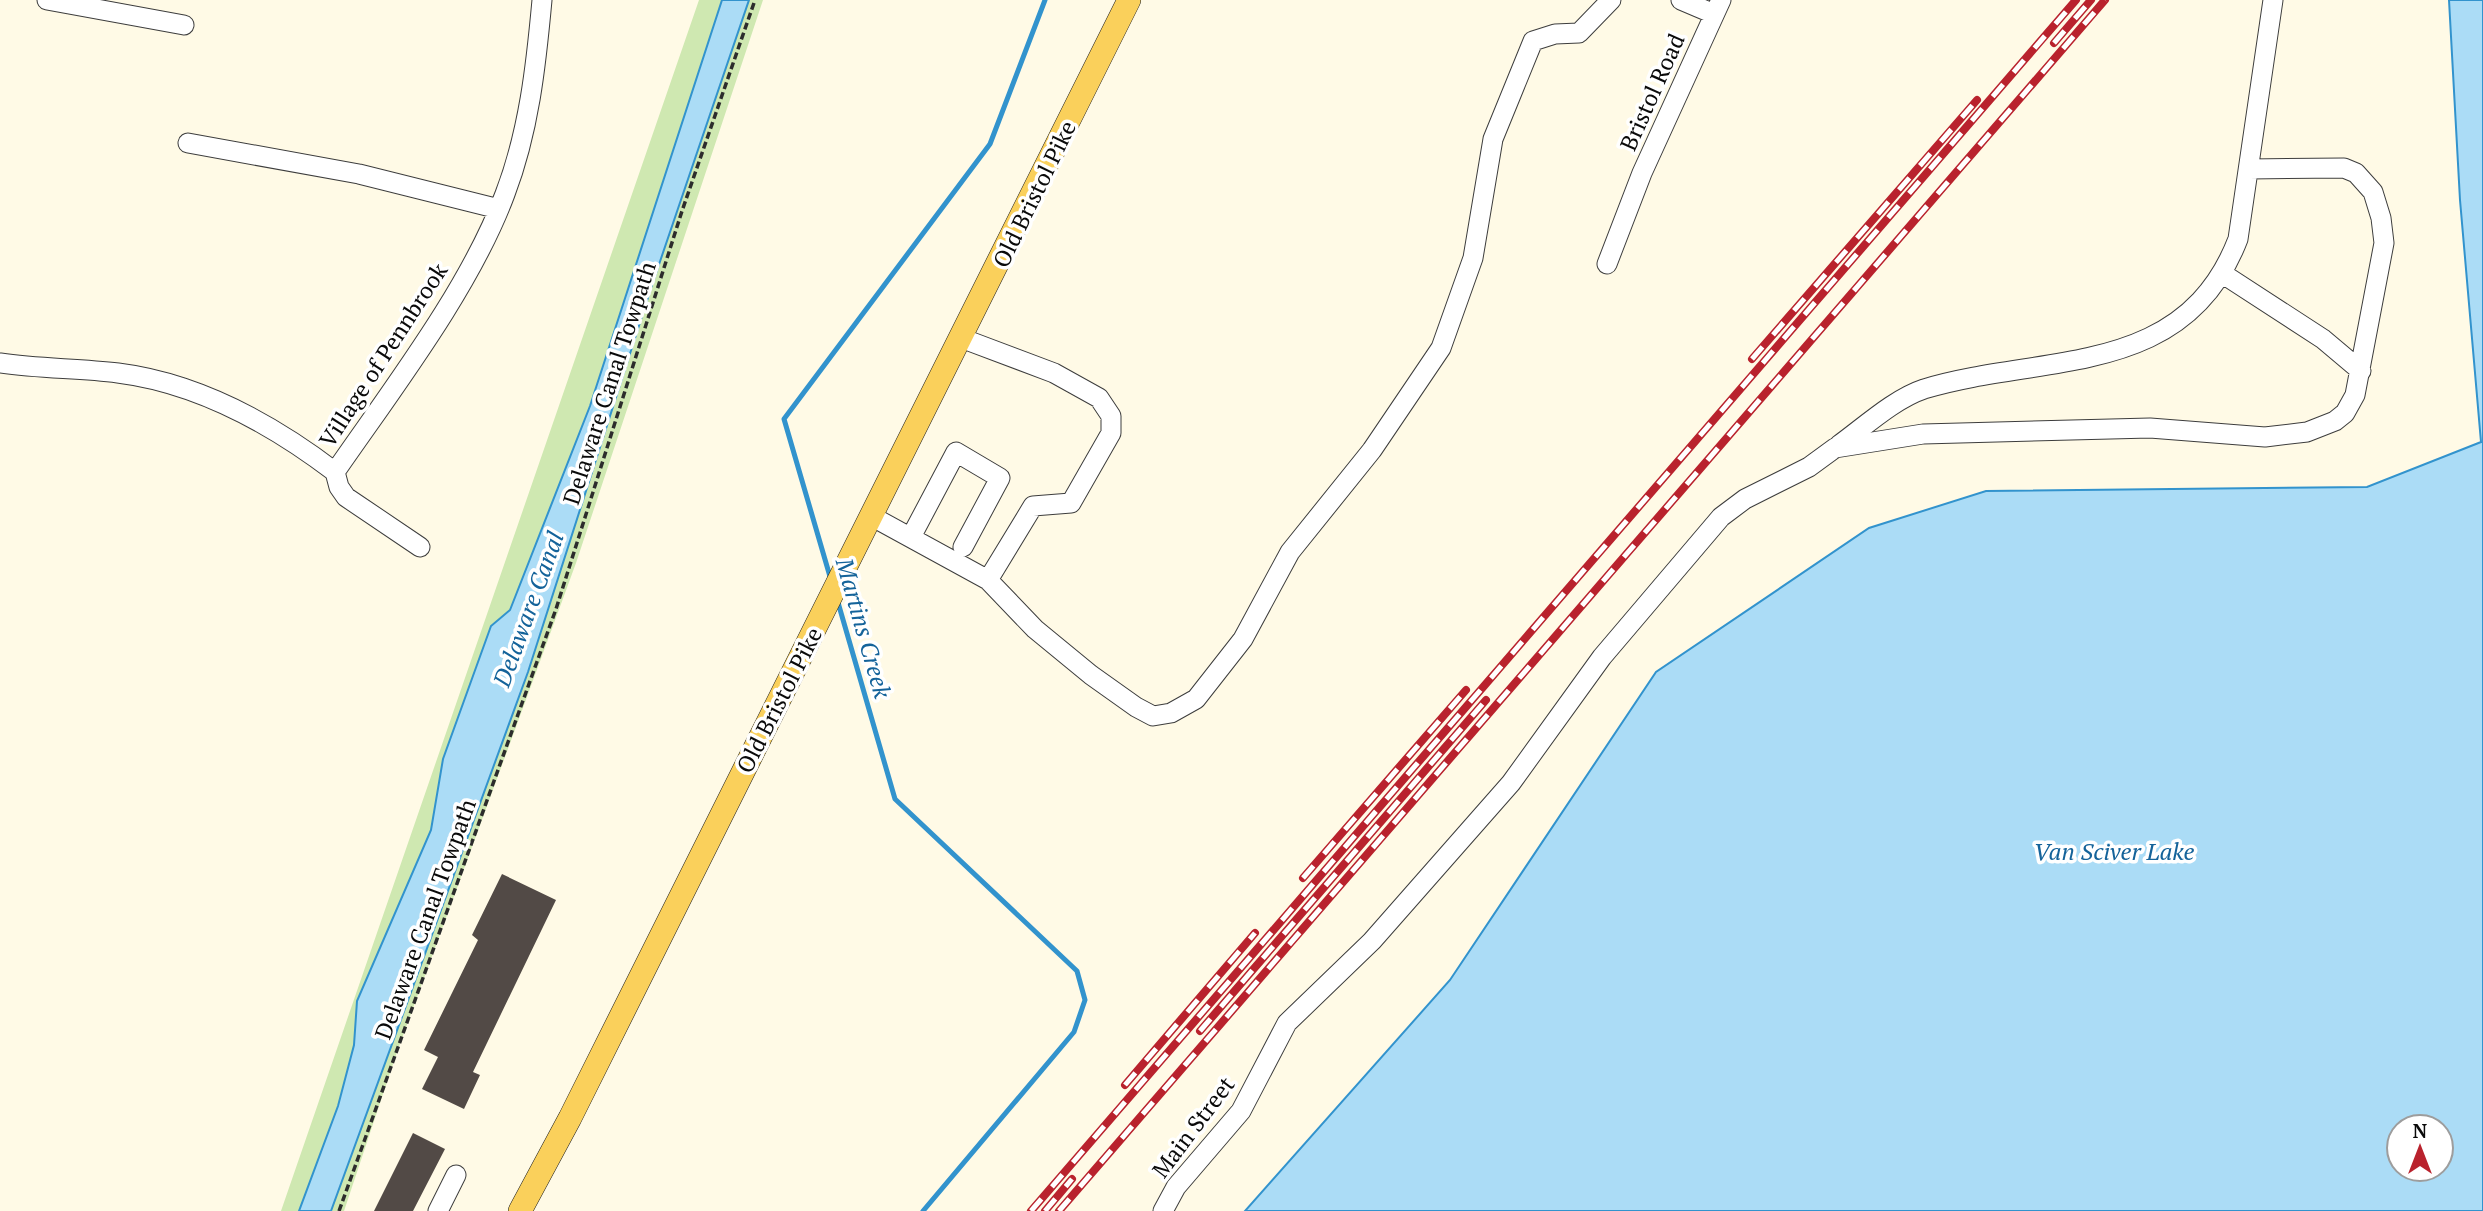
<svg xmlns="http://www.w3.org/2000/svg" width="2483" height="1211" font-family="'PT Serif',serif">
<rect width="100%" height="100%" fill="#fffae6"/>
<path fill="#cfe8b1" d="M699 0H763L576 563 398 1049 344 1211H281Z"/>
<path fill="#abdcf6" stroke="#3293cd" stroke-width="2" fill-rule="evenodd" d="M722 0H749L652 285 528 672 331 1211H299L338 1106 354 1045 357 1001 431 830 443 759 491 626 510 610 590 406Z
M2449 0H2483V1211H1245L1450 980 1656 672 1869 528 1986 491 2367 487 2481 442 2460 200ZM2441 1127V1169H2399V1127Z"/>
<g fill="none" stroke-linecap="round" stroke-linejoin="round">
<path stroke="#3293cd" stroke-width="5" d="M831 580 784 419 990 144 1045 0
M837 599 895 799 1077 971 1085 1000 1074 1032 923 1211"/>
</g>
<path fill="#524a46" d="M502 874 556 900 473 1072 480 1075 464 1109 422 1089 438 1057 424 1050 478 940 472 935Z
M413 1133 445 1149 413 1211H374Z"/>
<g fill="none" stroke-linecap="round" stroke-linejoin="round">
<defs>
<path id="minor" d="M47 0 184 25
M1681 0 1714 14
M188 143 359 174 499 209
M1607 264 1642 173 1721 0
M2223 274 2323 339 2361 371
M0 363C39 369 79 368 118 373 198 383 272 424 335 472 393 388 470 288 505 194 529 131 536 66 542 0
M1839 445C1864 427 1894 399 1924 389 2043 353 2184 380 2238 239L2273 0
M335 472 339 487 346 497 420 547
M871 516 988 580 1033 506 1071 503 1111 433V416L1099 398 1054 373 961 338
M911 537 956 452 1000 478 963 547
M988 580 1035 629 1091 675 1136 707 1153 716 1171 713 1196 699 1243 639 1290 552 1372 450 1441 348 1473 258 1493 139 1533 41 1555 34 1579 33 1611 0
M438 1211 456 1175
M1163 1211 1176 1187 1241 1111 1287 1023 1372 941 1511 783 1602 657 1721 517 1745 499 1809 467 1835 448 1923 434 2150 428 2265 437 2307 432 2335 421 2345 413 2355 395 2384 243 2381 218 2373 192 2356 173 2344 168 2249 169"/>
<path id="major" d="M520 1211 570 1118 1129 0"/>
</defs>
<use href="#minor" stroke="#3d3d3d" stroke-width="21"/>
<use href="#major" stroke="#1b1b1b" stroke-width="24"/>
<path stroke="#2c2c2c" stroke-width="3.5" stroke-dasharray="7 3.5" stroke-linecap="butt" d="M339 1211 556 609 682 211 755 0"/>
<use href="#minor" stroke="#fff" stroke-width="19"/>
<use href="#major" stroke="#fad05b" stroke-width="23"/>
<defs>
<path id="rail" d="M2054 43 2091 0
M1752 359 1977 100
M1303 878 1466 690
M1200 1031 1486 700
M1125 1085 1255 933
M1031 1211 2076 0
M1045 1211 1072 1179
M1059 1211 2105 0"/>
</defs>
<use href="#rail" stroke="#b9222d" stroke-width="8"/>
<use href="#rail" stroke="#fff" stroke-width="5" stroke-dasharray="16" stroke-linecap="butt"/>
</g>
<g text-anchor="middle" dominant-baseline="central" stroke-width="7" stroke-linejoin="round" paint-order="stroke">
<g font-size="23" fill="#0a0a0a" stroke="#fff">
<text transform="translate(1652 92) rotate(-66)">Bristol Road</text>
<text transform="translate(1034 194) rotate(-64)">Old Bristol Pike</text>
<text transform="translate(383 355) rotate(-57)">Village of Pennbrook</text>
<text transform="translate(609 383) rotate(-72)">Delaware Canal Towpath</text>
<text transform="translate(779 700) rotate(-63)">Old Bristol Pike</text>
<text transform="translate(425 919) rotate(-70)">Delaware Canal Towpath</text>
<text transform="translate(1193 1127) rotate(-53)">Main Street</text>
</g>
<g font-size="24" font-style="italic" fill="#14639a" stroke="#fff">
<text transform="translate(528 609) rotate(-70)">Delaware Canal</text>
<text transform="translate(864 628) rotate(74)">Martins Creek</text>
<text x="2114" y="851">Van Sciver Lake</text>
</g>
</g>
<g transform="translate(2420 1148)"><circle r="33" fill="#ffffff" stroke="#9d9d9d" stroke-width="2"/>
<path d="M0-5L12 26L0 18L-12 26Z" fill="#b9222d"/>
<text y="-10" font-size="19" font-weight="bold" text-anchor="middle" fill="#0a0a0a">N</text>
</g>
</svg>
